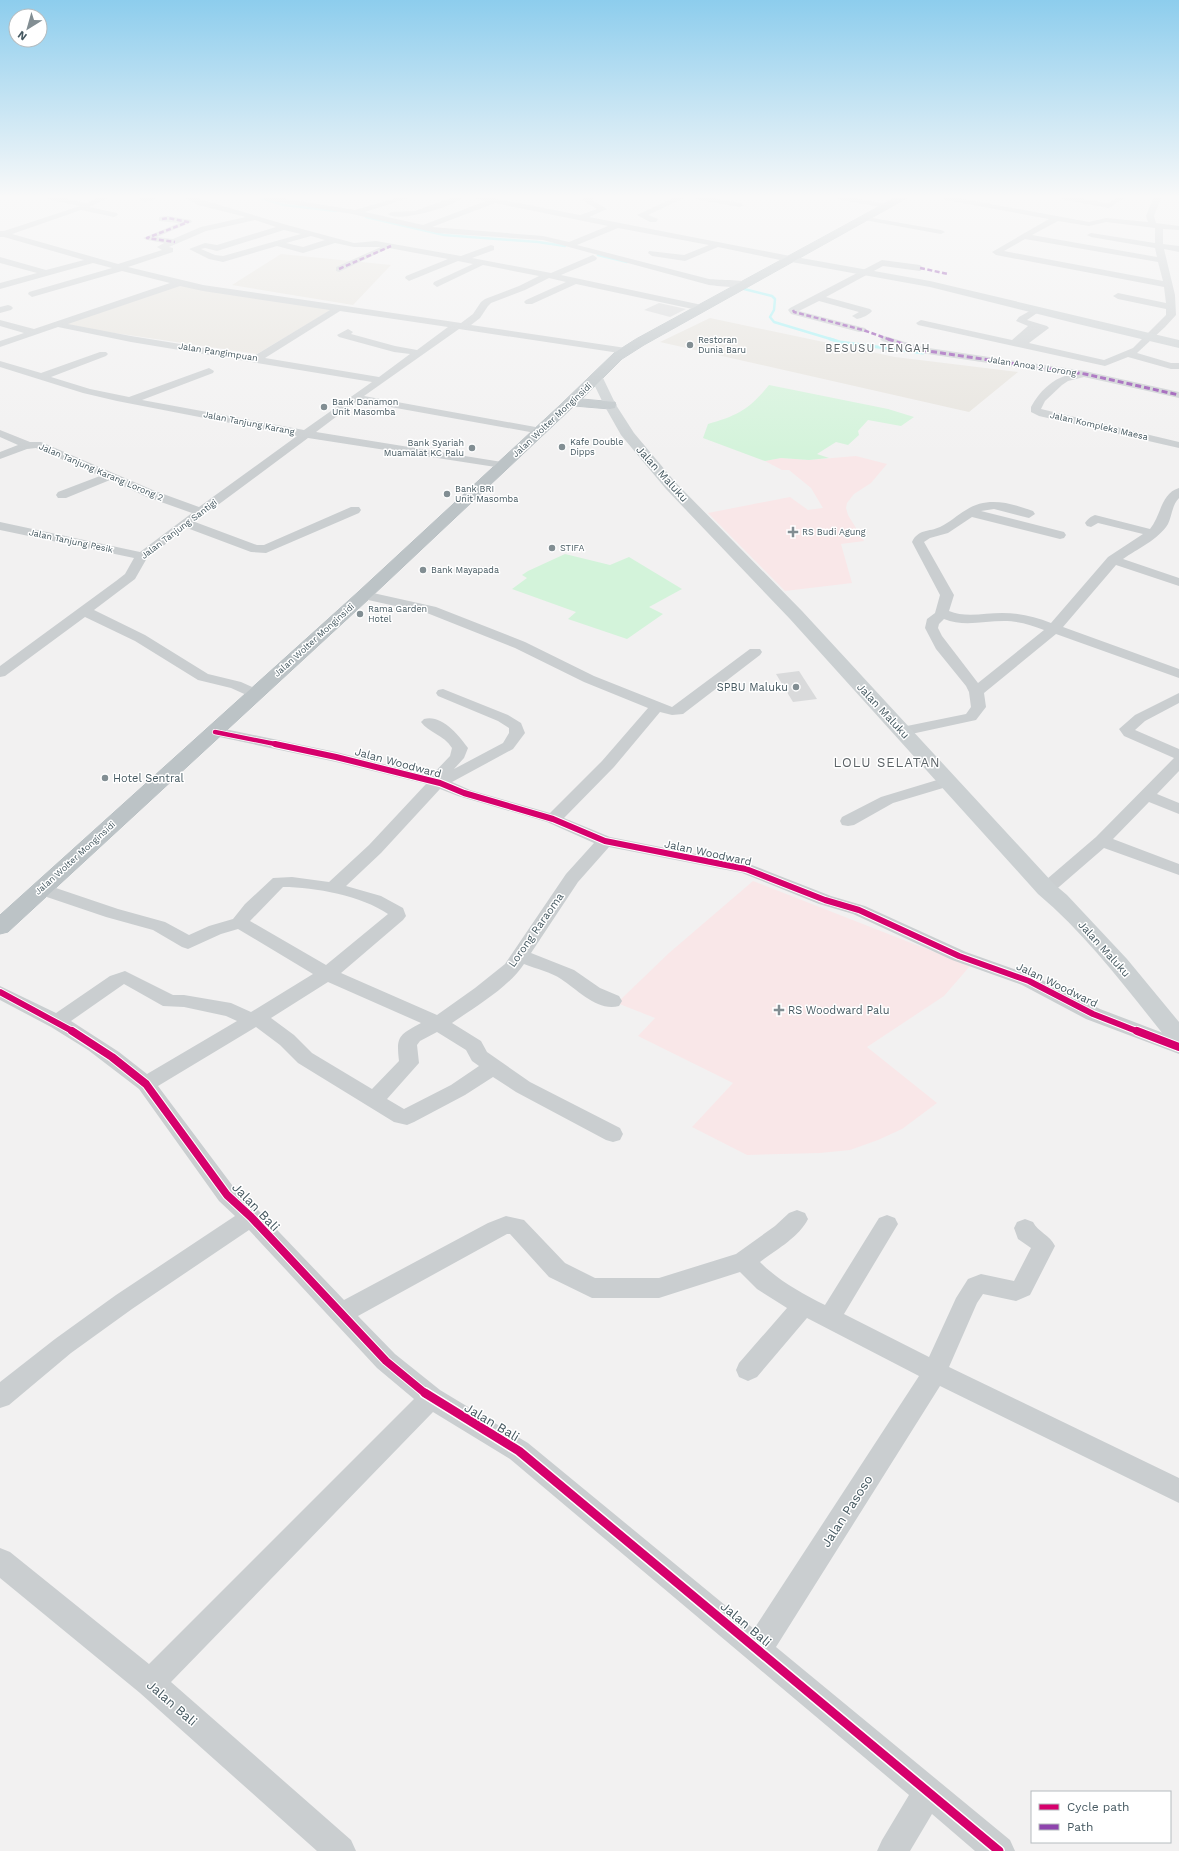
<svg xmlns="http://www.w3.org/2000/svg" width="1179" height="1851" font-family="'Work Sans',sans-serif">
<rect width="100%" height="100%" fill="#f2f1f1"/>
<path fill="#e7e4de" d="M281 254 391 265 353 305 232 285Z
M179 285 334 308 257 354 94 330 62 323Z
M710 318 895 357 1018 372 969 412 660 342Z"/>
<path fill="#f9e7e8" d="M856 456 887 464 871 483 854 494 847 503 846 508 848 515 864 541 841 544 852 583 785 591 708 513 790 497 808 510 823 508 811 488 789 470H782L765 461 781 458 809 460Z
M753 881 970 966 944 996 867 1047 937 1103 902 1129 878 1140 850 1150 820 1153 747 1155 692 1127 733 1083 638 1036 655 1018 617 1003 669 953Z"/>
<path fill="#d3f3da" d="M769 385 888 409 914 417 901 426 868 420 858 431 859 435 848 445 836 442 817 454 829 458 809 460 781 458 765 461 703 438 708 424C737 416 750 409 769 385Z
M565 554 610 565 629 557 682 589 649 607 663 614 627 639 568 619 576 612 512 589 527 578 522 575 528 571Z"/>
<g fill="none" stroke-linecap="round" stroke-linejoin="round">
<path stroke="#a4f2f5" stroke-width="2.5" d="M261 198 284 205 336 211
M366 217 444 235 538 242 565 246
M598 255 627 262
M740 288 772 296 775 299 774 310 770 317 774 322 834 340"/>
<path stroke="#a4f2f5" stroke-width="3" d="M830 339 840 342 923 353"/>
</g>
<path fill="#d9dadb" d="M659 303 686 309 670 317 644 310Z
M799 671 817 699 793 702 776 674Z"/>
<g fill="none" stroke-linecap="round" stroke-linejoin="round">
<defs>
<path id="highway" d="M895 198H907L644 345 622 359 582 399 615 402 616 405 615 408 610 409 574 406 370 598 8 932 0 934V915L358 592 559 406 614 353 636 339Z"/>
</defs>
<use href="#highway" stroke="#b5bdc1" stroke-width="1"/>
<path fill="#caced0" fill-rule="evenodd" d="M47 198H63L87 203 97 198H108L89 207 117 213 118 215 114 217 81 210 12 234 118 264 162 250 157 247 164 243 147 240 143 238 179 223 159 221V217L168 216 191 220 192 222 157 237 173 239 201 227 246 217 198 205 185 198H196L287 225 354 243 376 241 461 256 491 245 494 246V250L472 258 551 273 593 255 597 258 596 260 561 275 702 305 707 308 702 311 576 284 532 304H526L524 302 526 300 566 282 549 278 525 290 491 303 488 306 480 318 471 325 626 348 631 351 626 354 459 329 364 396 541 428 546 431 545 433 541 434 357 401 316 432 502 462 506 463 508 465 506 467 502 468 308 438 195 522 257 545H264L351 507H359L361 510 359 513 266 553 251 552 187 528 147 558 135 579 94 610 145 635 208 674 241 682 261 691 263 694 261 697H251L231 688 198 680 135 641 85 617 5 676 0 677V666L116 581 125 574 134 558 0 530V522L140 552 192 513 147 497 110 480 66 498H58L56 495 58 492 100 476 36 448 27 449 0 459V452L18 445 0 437V430L30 442H41L155 491 199 507 297 436 117 401 83 393 0 367V361L41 373 100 352H106L108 354 106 356 51 377 90 389 129 397 209 368 214 371 213 373 142 400 304 430 372 382 131 342 58 327 0 347V341L24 333 0 326V320L34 329 170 283 122 271 32 297 28 294 29 292 112 268 93 263 0 289V283L37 273 0 263V257L46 270 84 260 4 237H0V231H4L80 206 51 200ZM255 220 276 227 217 245 205 243 189 249 209 259 223 262 277 246 303 253 335 243 354 247H381L336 267V271L339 272 389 248 448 259 406 276 405 278 409 281 458 261 473 264 434 282 433 284 437 287 483 265 539 276 519 286 485 299 481 302 473 314 461 323 203 285 128 267 173 252V248L169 247 206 231ZM284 230 301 234 223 256 215 255 201 249 205 248 217 251ZM311 236 325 240 303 247 286 243ZM180 286 203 291 330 310 254 356 131 336 68 324ZM340 311 448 327 417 350 395 346 351 334 353 332 348 329 337 335 339 337 394 352 410 354 379 377 265 358Z
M140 198H157C153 201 145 202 140 201Z
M262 198H280L355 210 396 198H408L365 212 423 225 486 201 476 198H492L580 215 597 209 582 200 584 198H594L592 200 607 209 589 217 790 256 794 259 790 262 718 247 685 261 652 256 648 253 649 251 684 255 709 245 618 228 577 245 709 279C717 280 750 280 753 283 746 290 719 286 709 285L543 240 437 233 352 214 266 200ZM495 203 608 226 569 242 543 236 432 227Z
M451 198H462C452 207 398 223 388 214L392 212 415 211Z
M673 198H684L648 215 658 219 656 222H650L637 215Z
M695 198H713L740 203 744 205 740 207 699 200Z
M837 198H855L887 204 891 206 887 208 841 200Z
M942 198H959L1089 222 1106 218 1148 222 1146 216 1153 198H1161L1154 216 1156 223 1179 226V230L1163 229V244L1179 246V252L1164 249 1175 295 1176 315 1165 327 1137 353 1171 363H1179V369H1171L1128 357 1105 366 918 325 916 323 921 320 1012 340 1028 326 1016 321 1019 317 1035 308 1040 311 1027 320 1047 326 1049 328 1029 343 1104 360 1133 348 1166 315V309L1118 299 1113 296 1118 293 1166 303 1164 287 996 255 992 252 1049 219 946 200ZM1058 221 1089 226 1106 222 1155 228V243L1091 233 1087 235 1091 237 1155 248 1157 257 1032 235ZM1025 239 1158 262 1163 281 1004 251Z
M1061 198H1078L1108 203 1116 198H1125L1109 208 1065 200Z
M861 216 941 230 945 232 941 234 864 220 860 218Z
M882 260 920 265 924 268 920 271 883 266 826 297 870 309 872 311C869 315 862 318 857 319L852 316 859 312 819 301 799 311 865 328 867 330 865 332H859L791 314 788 310 790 308Z
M8 305 11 306 13 308 11 310 0 313V307Z
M885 336 922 347 1085 371 1179 392V398L1084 377 1068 381 1062 385 1045 401 1041 409 1179 442V448L1039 416 1031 412V407C1039 392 1052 379 1068 375L921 353 882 341 880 339Z
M1179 488V498C1172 505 1172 516 1168 524 1158 540 1137 549 1123 559L1179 578V586L1116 565 1063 627 1179 669V678L1056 634 984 693 986 707 976 720 902 736 897 734 894 731 897 728 966 714 971 707 969 692 966 686 936 649 925 628 927 619 935 613 940 595 912 542C918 529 929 532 940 527 949 523 957 515 966 510 987 496 1011 503 1033 511L1035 514 1029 518 994 509 981 511 1064 532 1066 535 1064 538 1060 539 972 517 948 533 930 538 924 542 954 595 949 611C965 618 985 613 1002 613 1020 613 1035 617 1051 623L1108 557 1143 534 1098 523 1091 527 1087 526 1085 523C1088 519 1090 517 1095 515L1150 529C1161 516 1161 493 1179 488ZM944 619C963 627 984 621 1004 621 1019 621 1031 625 1044 630L978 683 942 636 938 628 939 624Z
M364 591 436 607 525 642 594 676 672 707 750 649H760L762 652 760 655 683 714 672 715 660 712 614 767 564 818 610 837 752 865 831 896 865 906 966 952 1036 977 1100 1009 1179 1039V1054L1086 1019 1022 985 952 960 853 914 819 904 742 873 609 847 578 882 531 953 574 970 600 988 619 996 622 1001 619 1006C598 1012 578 990 561 979 551 972 536 969 524 964 508 988 475 1007 452 1023L481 1041 487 1052 530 1082 620 1128 623 1134 620 1140 613 1142 606 1140 516 1092 493 1077 465 1095 414 1122 407 1125 394 1122 298 1063 280 1045 256 1027 158 1086 235 1189 259 1211 344 1300 488 1223 506 1216 524 1220 565 1263 595 1278H659L736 1254 775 1226 789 1213 797 1210 805 1213 808 1219C799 1237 776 1250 760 1262 779 1281 801 1293 825 1305L879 1218 887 1215 895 1218 898 1224 844 1314 929 1357 956 1298 968 1279 981 1274 1014 1281 1031 1248 1018 1239 1014 1228 1017 1222 1025 1219 1033 1222C1038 1232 1050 1235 1055 1246L1030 1295 1016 1301 983 1294 977 1303 949 1367 1179 1478V1503L940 1386 776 1647 1010 1840 1015 1851H975L932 1814 910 1851H877L882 1840 909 1795 510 1459 433 1412 171 1682 351 1840 356 1851H317L140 1693 0 1578V1548L10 1552 149 1664 414 1399 377 1368 249 1230 132 1309 71 1353 9 1405 0 1408V1382L55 1339 116 1295 235 1216 219 1201 139 1089 88 1050 51 1027 0 1000V986L56 1013 110 976 125 971 173 995H184L231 1003 251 1012 313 974 238 929 221 934 188 949 182 947 153 930 106 917 35 893 32 889 35 885 41 884 47 885 118 909 165 922 189 935 209 926 233 919 245 904 273 878 292 877 329 882 369 845 426 784 336 762 210 735 207 732 210 729 215 727 336 752 431 776 450 756 452 748C444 735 428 732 421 722L424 719C441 714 459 735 468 748L464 758 454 769 503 743 509 733V728L498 721 438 696 436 693 438 690 443 689 508 715 521 723 525 733 513 749 452 782 470 790 550 813 602 761 648 708 584 682 515 648 427 613 359 598 357 595 359 592ZM440 789 458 796 547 822 594 843 566 874 505 964 475 988 437 1015 341 973 403 920 406 916 403 908 381 896 346 886 381 853ZM283 887C315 887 362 896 388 914L326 965 250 921ZM328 982 421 1023C399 1035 396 1036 399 1061L372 1089 312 1053 294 1035 271 1018ZM124 984 163 1006 184 1007 226 1016 237 1021 147 1074 119 1052 71 1021ZM437 1032 466 1050 472 1061 479 1066 451 1085 404 1109 387 1099 419 1063 417 1045 420 1041ZM507 1234H510L549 1277 592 1298H659L740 1272 757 1289 787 1308 739 1363 736 1370 739 1377 748 1381 757 1377 807 1318 919 1376 754 1629 528 1443 440 1390 395 1354 358 1316Z
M1179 693V703L1145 721 1135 730 1179 749V771L1157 794 1179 803V814L1149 802 1113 839 1179 864V875L1104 848 1052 893 1046 894 1040 893 1037 889 1040 885 1096 837 1174 758 1124 736 1119 729 1135 715Z
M947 777 953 779 955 782 953 785 893 803 854 825 848 826 842 825 840 821 842 817 881 797Z"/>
<path fill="#cbd0d2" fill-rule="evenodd" d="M790 256 930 281 1179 340V348L1078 324 930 287 786 261 785 259 786 257Z
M597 374 601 375 603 378 616 405 634 433 676 483 802 611 1054 884 1067 895 1127 959 1179 1022V1046L1171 1044C1129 992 1089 937 1038 894L790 619 666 489 621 435 604 405 591 378 593 375Z"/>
<use href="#highway" fill="#bcc3c6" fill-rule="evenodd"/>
<path stroke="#8e44ad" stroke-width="2.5" stroke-dasharray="5 2.5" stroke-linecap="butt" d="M162 219 168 218 188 222 147 238 175 242
M920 268 948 274
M339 269 391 246
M793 310 794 312 863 330 891 340"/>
<path stroke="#8e44ad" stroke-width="3" stroke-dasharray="6 3" stroke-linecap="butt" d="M888 339 921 350 1085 374 1179 395"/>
<defs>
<path id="cycleway-far3" d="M215 732 280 745"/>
<path id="cycleway-far2" d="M275 744 336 757 440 783 464 793 553 819 605 841 746 869 825 900 859 910 959 956 1029 981 1093 1014 1139 1032
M0 992 74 1032"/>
<path id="cycleway-far1" d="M72 1031 112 1057 146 1084 227 1195 251 1217 386 1361 426 1394
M1137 1031 1179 1047"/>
<path id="cycleway" d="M425 1393 519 1451 999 1851"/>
</defs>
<use href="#cycleway-far3" stroke="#fff" stroke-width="6"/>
<use href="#cycleway-far2" stroke="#fff" stroke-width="8"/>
<use href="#cycleway-far1" stroke="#fff" stroke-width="10"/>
<use href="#cycleway" stroke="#fff" stroke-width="12"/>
<use href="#cycleway-far3" stroke="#d6006c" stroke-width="4.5"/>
<use href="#cycleway-far2" stroke="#d6006c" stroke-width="6"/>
<use href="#cycleway-far1" stroke="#d6006c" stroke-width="8"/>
<use href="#cycleway" stroke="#d6006c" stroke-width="9"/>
</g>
<linearGradient id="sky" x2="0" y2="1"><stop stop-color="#8dcded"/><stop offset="0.43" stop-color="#f9f9f9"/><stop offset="1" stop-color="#f9f9f9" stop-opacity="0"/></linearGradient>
<rect width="1179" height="457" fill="url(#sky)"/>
<g fill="#828e93" stroke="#fff" stroke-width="1.5">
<circle cx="690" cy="345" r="4"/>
<circle cx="324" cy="407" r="4"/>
<circle cx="562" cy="447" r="4"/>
<circle cx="472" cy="448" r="4"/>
<circle cx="447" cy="494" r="4"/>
<path d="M791 526h4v4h4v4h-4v4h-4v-4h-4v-4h4z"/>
<circle cx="552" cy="548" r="4"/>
<circle cx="423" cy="570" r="4"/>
<circle cx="360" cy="614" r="4"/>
<circle cx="796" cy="687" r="4"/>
<circle cx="105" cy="778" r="4"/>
<path d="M777 1004h4v4h4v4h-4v4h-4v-4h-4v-4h4z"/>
</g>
<g text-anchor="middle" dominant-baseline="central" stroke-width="3" stroke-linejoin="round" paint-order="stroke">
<g font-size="9" fill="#455860" stroke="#fff" text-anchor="start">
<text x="698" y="340">Restoran<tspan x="698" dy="10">Dunia Baru</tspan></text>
<text x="332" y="402">Bank Danamon<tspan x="332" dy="10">Unit Masomba</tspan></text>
<text x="570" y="442">Kafe Double<tspan x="570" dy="10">Dipps</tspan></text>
<text x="464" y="443" text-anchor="end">Bank Syariah<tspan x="464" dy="10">Muamalat KC Palu</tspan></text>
<text x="455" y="489">Bank BRI<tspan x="455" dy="10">Unit Masomba</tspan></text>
<text x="802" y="532">RS Budi Agung</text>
<text x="560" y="548">STIFA</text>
<text x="431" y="570">Bank Mayapada</text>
<text x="368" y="609">Rama Garden<tspan x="368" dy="10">Hotel</tspan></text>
</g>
<g font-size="9" fill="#455860" stroke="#fff">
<text transform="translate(218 352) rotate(9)">Jalan Pangimpuan</text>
<text transform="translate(1032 366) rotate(9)">Jalan Anoa 2 Lorong</text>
<text transform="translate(552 420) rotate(-43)">Jalan Wolter Monginsidi</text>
<text transform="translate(249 423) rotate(11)">Jalan Tanjung Karang</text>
<text transform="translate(1099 426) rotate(13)">Jalan Kompleks Maesa</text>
<text transform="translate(101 472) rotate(23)">Jalan Tanjung Karang Lorong 2</text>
<text transform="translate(179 529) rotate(-37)">Jalan Tanjung Santigi</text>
<text transform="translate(71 541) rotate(12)">Jalan Tanjung Pesik</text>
<text transform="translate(314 640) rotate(-42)">Jalan Wolter Monginsidi</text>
<text transform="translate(75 858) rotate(-42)">Jalan Wolter Monginsidi</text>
</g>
<g font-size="11" letter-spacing="1" fill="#5b6266" stroke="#fff">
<text x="878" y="348">BESUSU TENGAH</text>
</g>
<g font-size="11" fill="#455860" stroke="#fff">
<text transform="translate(662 474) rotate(48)">Jalan Maluku</text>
<text transform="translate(883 711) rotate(47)">Jalan Maluku</text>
<text transform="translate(398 763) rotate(15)">Jalan Woodward</text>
<text transform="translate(708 853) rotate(12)">Jalan Woodward</text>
<text transform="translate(536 930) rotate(-55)">Lorong Raraoma</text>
<text transform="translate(1104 949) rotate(48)">Jalan Maluku</text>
<text transform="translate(1057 985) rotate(26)">Jalan Woodward</text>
</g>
<g font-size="11" fill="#455860" stroke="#fff" text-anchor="start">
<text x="788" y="687" text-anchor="end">SPBU Maluku</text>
<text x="113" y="778">Hotel Sentral</text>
<text x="788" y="1010">RS Woodward Palu</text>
</g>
<g font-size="13" letter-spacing="1" fill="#5b6266" stroke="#fff">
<text x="887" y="762">LOLU SELATAN</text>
</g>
<g font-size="13" fill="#455860" stroke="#fff">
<text transform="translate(256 1207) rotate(46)">Jalan Bali</text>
<text transform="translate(492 1422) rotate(31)">Jalan Bali</text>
<text transform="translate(847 1511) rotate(-57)">Jalan Pasoso</text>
<text transform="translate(746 1624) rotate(40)">Jalan Bali</text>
<text transform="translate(172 1703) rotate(41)">Jalan Bali</text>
</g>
</g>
<rect x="1031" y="1791" width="140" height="52" fill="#ffffff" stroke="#b5bcbf"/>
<rect x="1039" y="1804" width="20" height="6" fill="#d6006c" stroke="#b5bcbf"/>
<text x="1067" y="1811" font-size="12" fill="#455860">Cycle path</text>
<rect x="1039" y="1824" width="20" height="6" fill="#8e44ad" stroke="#b5bcbf"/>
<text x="1067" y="1831" font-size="12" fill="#455860">Path</text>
<g transform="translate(28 28) rotate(217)"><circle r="19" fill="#ffffff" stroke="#b5bcbf"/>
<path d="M0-3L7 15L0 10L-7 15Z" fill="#828e93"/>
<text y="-6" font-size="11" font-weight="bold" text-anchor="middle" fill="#455860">N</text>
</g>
</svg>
